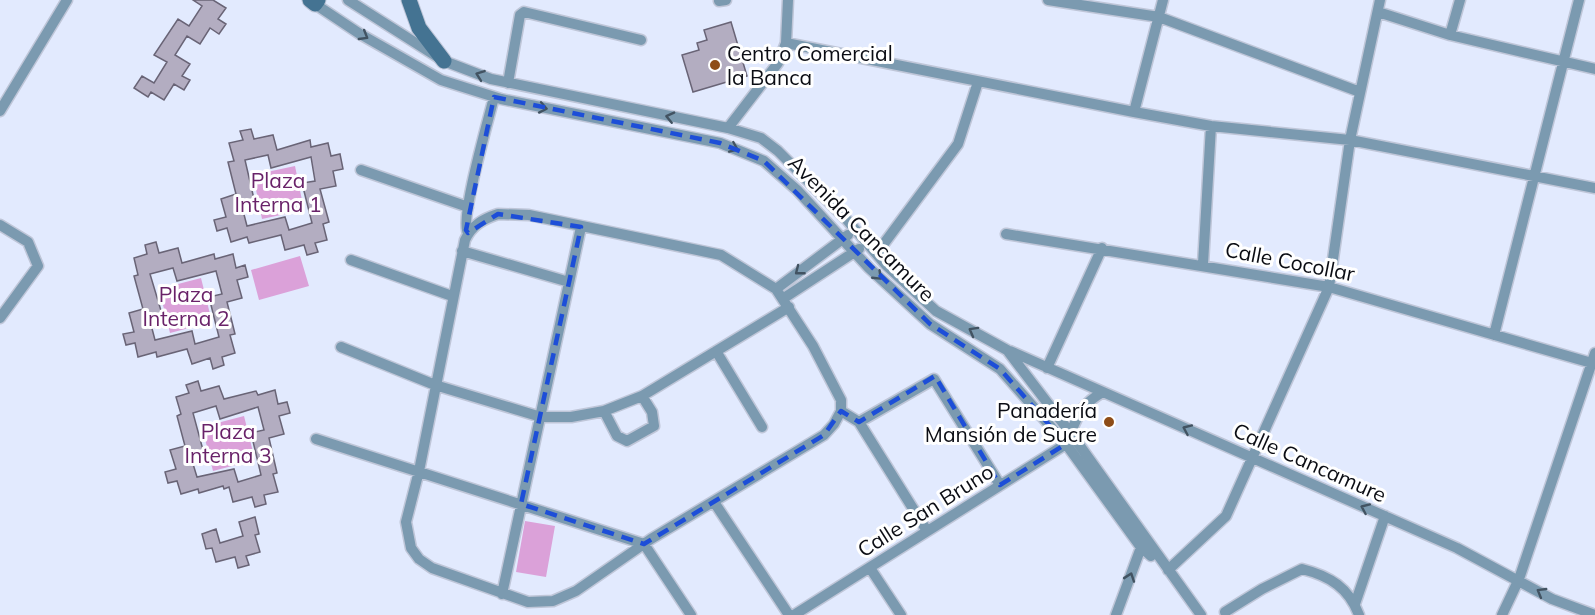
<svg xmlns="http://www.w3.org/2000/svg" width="1595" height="615" font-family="Mulish,sans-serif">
<rect width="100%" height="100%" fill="#e2eafe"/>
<path fill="#dba1d9" d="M295 166 304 210 262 219 253 175Z
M300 256 309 286 259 300 251 270Z
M201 278 212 322 170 333 159 289Z
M244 416 255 460 213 471 202 427Z
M525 521 555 526 546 577 516 572Z"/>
<path fill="#b3adc1" stroke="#696476" stroke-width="1.5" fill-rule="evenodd" d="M193 0H213L226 8 218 19 226 24 219 34 210 28 200 44 187 36 175 55 190 64 182 76 190 80 184 90 174 84 164 100 151 92 148 97 134 88 142 76 154 83 167 62 154 55 178 19 189 26 202 6Z
M731 22 747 76 693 92 682 55 699 50 697 43 707 40 704 30Z
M251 129 254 139 273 135 277 150 310 140 311 147 328 143 331 156 340 154 343 169 333 171 336 186 320 189 329 222 323 224 327 240 315 243 318 252 307 255 304 245 285 250 281 235 249 243 247 237 231 242 227 228 217 231 214 220 226 217 221 199 236 194 228 162 234 161 229 143 243 140 240 131ZM268 155 271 168 311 157 315 181 302 183 312 223 289 230 285 217 247 226 241 203 254 199 245 160Z
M156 242 159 253 178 248 182 263 214 254 215 259 233 254 236 268 245 265 248 277 237 280 242 298 227 302 235 334 230 335 235 353 222 357 224 365 213 369 210 358 192 364 187 349 157 357 156 352 138 357 135 343 126 345 123 334 134 332 129 313 143 309 134 276 138 275 134 258 147 254 145 245ZM173 268 177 281 216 271 222 294 209 297 219 337 195 344 192 331 155 340 149 317 162 314 150 274Z
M198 381 201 391 219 386 224 399 256 391 258 395 275 390 278 404 287 402 290 413 279 416 284 434 269 438 277 473 273 474 278 492 264 495 266 504 255 507 252 497 233 502 229 487 224 489 223 486 199 493 198 489 181 494 177 481 168 483 165 472 176 469 170 450 185 446 177 416 181 414 176 397 189 393 186 385ZM216 406 220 419 258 407 264 430 251 433 261 475 238 482 234 469 197 477 190 454 203 450 193 413Z
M255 517 259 534 255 535 260 552 246 556 249 565 238 568 235 557 216 562 212 548 206 549 202 534 216 529 220 543 243 536 239 522Z"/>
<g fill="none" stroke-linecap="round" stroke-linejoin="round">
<defs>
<path id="street" d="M348 0 444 61 491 79 728 128 761 138 778 151 847 220 886 265 936 311 1007 350 1075 439 1201 615
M1048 0 1159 17 1360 92
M719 1 726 0
M315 4 360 34 441 80 501 99 720 143 764 161 797 190 869 268 930 324 1000 369 1066 444 1140 546 1151 556
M1378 12 1450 35 1595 69
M1450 35 1460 0
M786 43 1134 112 1211 126 1350 140 1595 188
M508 83 520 15 524 12 641 40
M0 111 67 0
M1134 112 1163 0
M728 128 778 63 786 43 788 0
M361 170 468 207
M498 214 529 215 721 255 776 289 813 346 841 400V411L834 424 824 435 651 539 576 591 553 601 528 602 432 568 419 559 411 548 406 522 419 471 465 240C472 225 483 219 498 214Z
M0 225 28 242 38 266 0 318
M468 233C459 220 489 118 494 97
M1006 234 1329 287 1595 364
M462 251 569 282
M877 253 958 144 978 82
M351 260 452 296
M1203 264 1211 126
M776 289 848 235
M784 298 859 249
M1494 335 1579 0
M341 347 435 385 541 417H571L604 411 642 396 789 307
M716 351 762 427
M1010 351 1457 548 1552 599 1595 615
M1047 368 1102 248
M604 411 617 436 627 441 654 426 652 412 642 396
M841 411 859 422 927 531
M859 422 934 379 1000 485
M316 439 644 544 691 615
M714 502 789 615
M870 568 901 615
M1168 570 1226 516 1329 287 1350 140 1380 0
M502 594 581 227
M1355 604 1385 516
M1225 612 1262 589 1302 569C1330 576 1349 588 1359 615
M794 615 1066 444C1077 419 1078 406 1103 392
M1116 615 1143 542
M1502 615 1519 579 1595 353"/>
<path id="secondary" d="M310 0 315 4 318 0
M409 0 419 28 444 61"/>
</defs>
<use href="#street" stroke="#bfc6d8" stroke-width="13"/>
<use href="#secondary" stroke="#bfc6d8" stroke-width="17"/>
<use href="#street" stroke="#7b9ab0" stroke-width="10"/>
<use href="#secondary" stroke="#447392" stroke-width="15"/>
</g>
<defs><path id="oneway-chevron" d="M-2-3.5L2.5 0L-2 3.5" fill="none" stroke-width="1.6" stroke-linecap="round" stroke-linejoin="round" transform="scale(1.5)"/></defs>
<g stroke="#425362">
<use href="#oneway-chevron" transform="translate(364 36) rotate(31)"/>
<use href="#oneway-chevron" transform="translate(480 75) rotate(-160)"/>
<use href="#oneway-chevron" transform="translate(543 108) rotate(11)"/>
<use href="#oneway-chevron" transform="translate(670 117) rotate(-167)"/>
<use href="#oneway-chevron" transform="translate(734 148) rotate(23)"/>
<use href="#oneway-chevron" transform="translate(799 271) rotate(142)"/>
<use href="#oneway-chevron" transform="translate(878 276) rotate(44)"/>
<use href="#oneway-chevron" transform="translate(973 331) rotate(-151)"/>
<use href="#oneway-chevron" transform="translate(1187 429) rotate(-156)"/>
<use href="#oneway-chevron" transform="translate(1365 508) rotate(-156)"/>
<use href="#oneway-chevron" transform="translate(1130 577) rotate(-71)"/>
<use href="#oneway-chevron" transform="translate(1541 592) rotate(-150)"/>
</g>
<path fill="none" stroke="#1d4ed8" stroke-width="4.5" stroke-dasharray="12 8" stroke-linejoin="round" d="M494 97 720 143 764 161 930 324 1000 369 1066 444 1000 485 935 376 859 422 841 411 824 435 644 544 521 504 581 227 498 214 468 233 466 230Z"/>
<g fill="#8e4d18" stroke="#fff" stroke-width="2">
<circle cx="715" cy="65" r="6"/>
<circle cx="1109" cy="422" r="6"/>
</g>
<g text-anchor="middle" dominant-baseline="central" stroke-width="6" stroke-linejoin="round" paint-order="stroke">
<g font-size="21" fill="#0a0c13" stroke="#fff" text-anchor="start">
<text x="727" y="53">Centro Comercial<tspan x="727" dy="24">la Banca</tspan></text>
<text x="1097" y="410" text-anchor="end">Panadería<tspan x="1097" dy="24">Mansión de Sucre</tspan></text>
</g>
<g font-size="21" fill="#692269" stroke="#fff">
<text x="278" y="180">Plaza<tspan x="278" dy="24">Interna 1</tspan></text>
<text x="186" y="294">Plaza<tspan x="186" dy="24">Interna 2</tspan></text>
<text x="228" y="431">Plaza<tspan x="228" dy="24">Interna 3</tspan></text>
</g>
<g font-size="21" fill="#0a0c13" stroke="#fff">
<text transform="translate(862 228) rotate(45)">Avenida Cancamure</text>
<text transform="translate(1290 261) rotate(11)">Calle Cocollar</text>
<text transform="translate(1310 462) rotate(24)">Calle Cancamure</text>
<text transform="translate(925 510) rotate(-32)">Calle San Bruno</text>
</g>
</g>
</svg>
